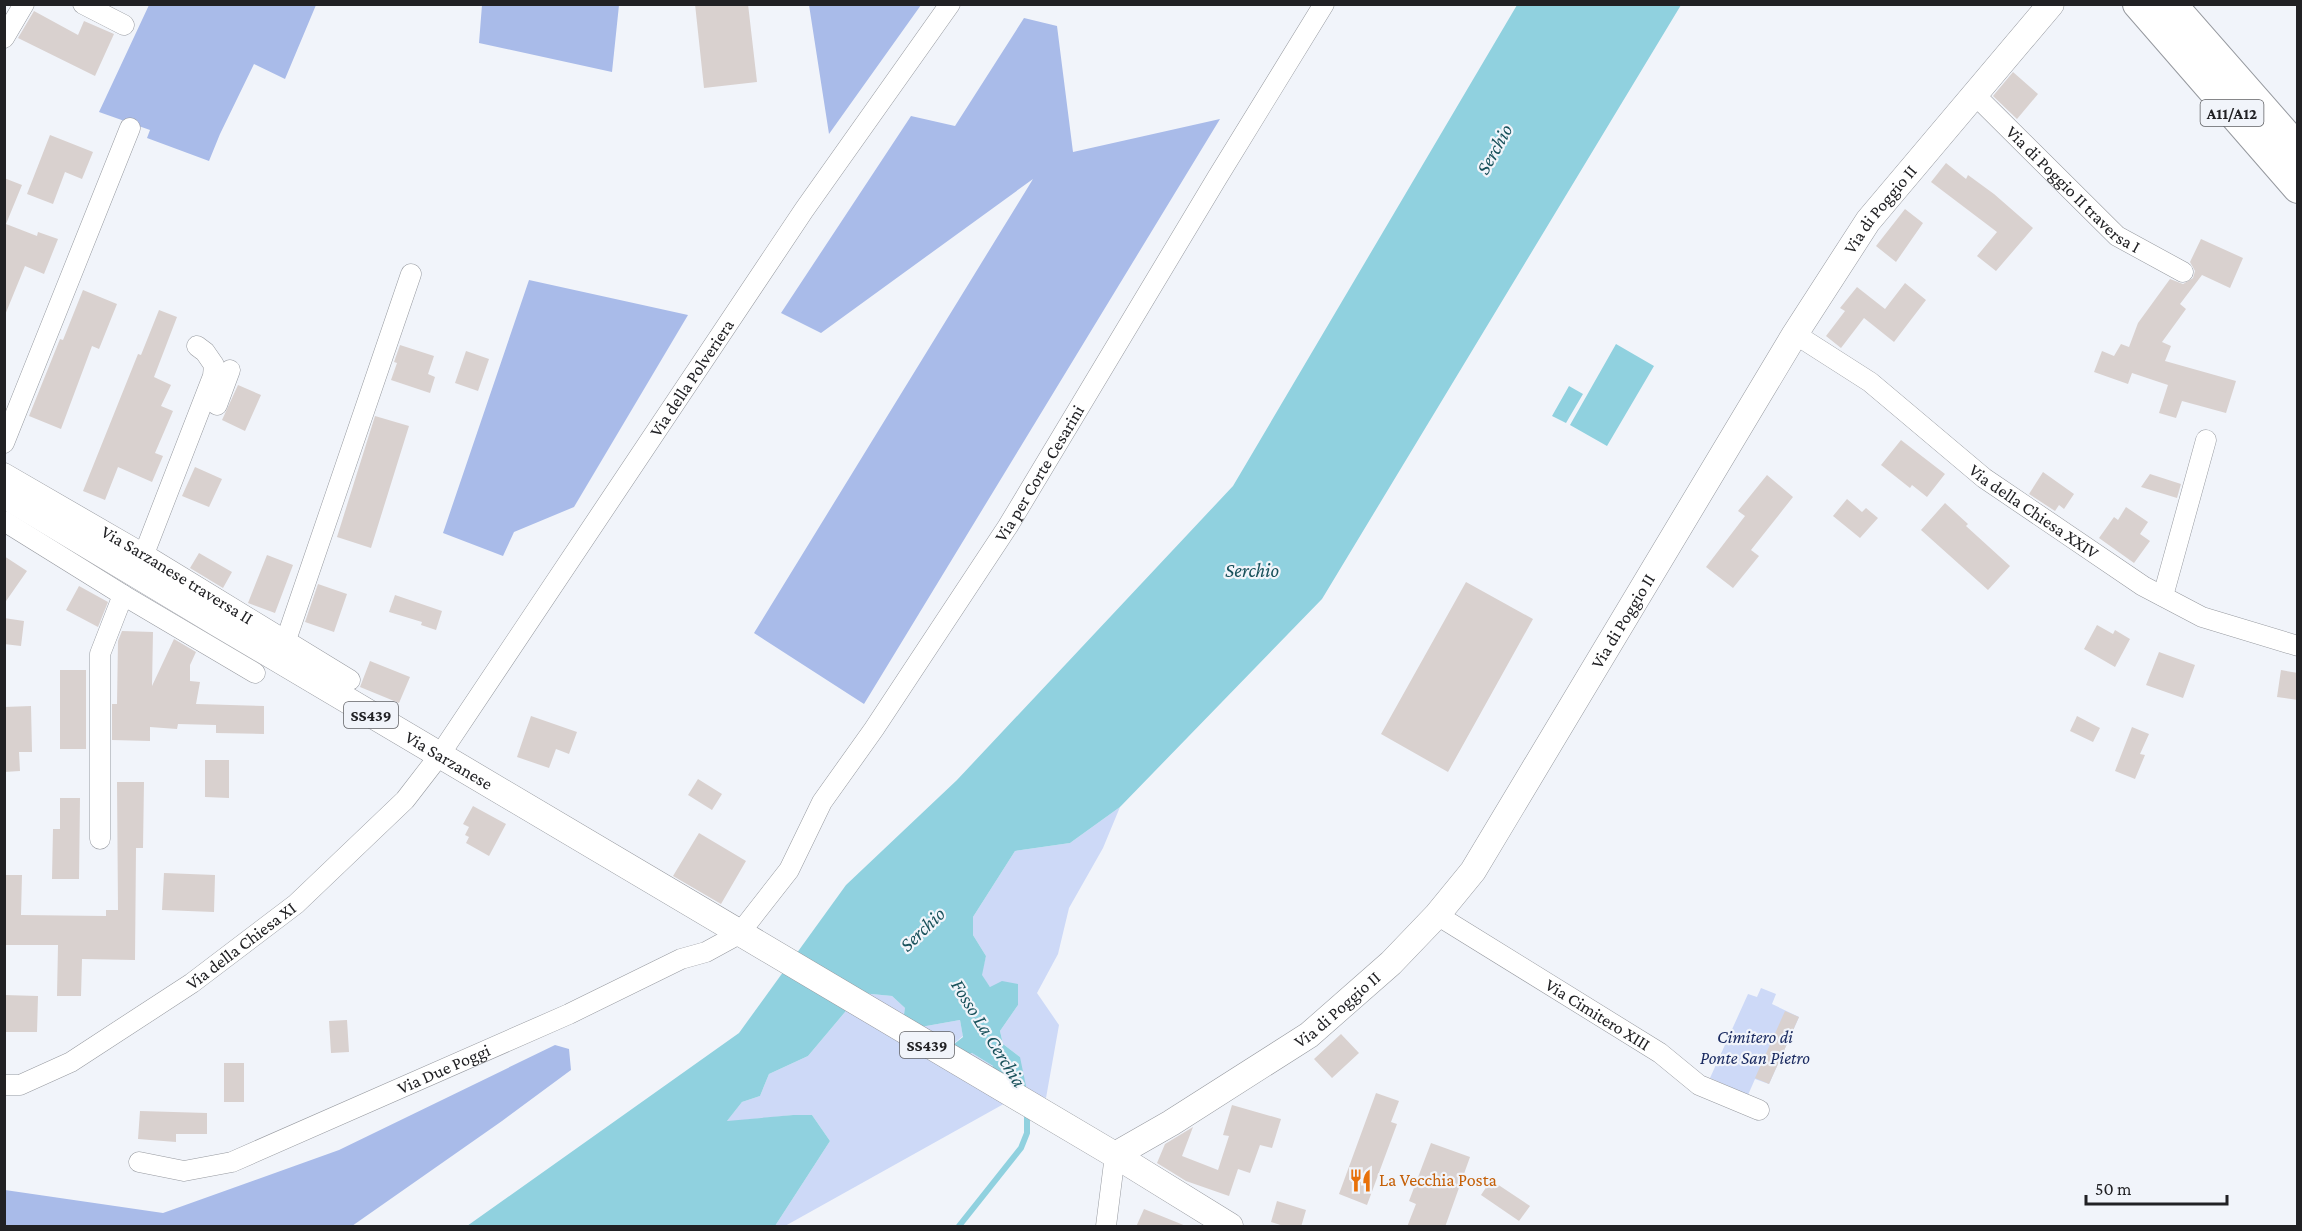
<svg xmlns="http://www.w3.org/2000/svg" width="2302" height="1231" font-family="'Crimson Pro',serif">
<rect width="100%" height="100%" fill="#f1f4fa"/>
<path fill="#cdd9f7" d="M1120 807 1103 848 1069 908 1058 954 1037 993 1059 1025 1046 1098 1027 1091 785 1226H775L830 1141 812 1115H793L726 1122 742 1102 760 1096 769 1074 808 1056 861 993 892 996 905 1008 903 1027 915 1028 960 1020 963 1036 940 1055 959 1058 972 1053 993 1066 979 1084 1020 1057 1003 1044 1000 1031 1018 1005 990 987 981 975 986 956 973 935V917L1015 851 1070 843Z
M1761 988 1776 994 1772 1004 1799 1017 1769 1084 1755 1079 1748 1095 1710 1078 1748 994 1757 997Z"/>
<path fill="#a9bbe9" d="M149 5H316L285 79 254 64 220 134 209 161 147 138 150 130 99 112Z
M482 5H619L612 72 479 43Z
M809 5H921L829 134Z
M1024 18 1057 26 1073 152 1220 119 864 704 754 633 1033 179 821 333 781 313 911 116 955 126Z
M529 280 688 315 574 507 514 532 503 556 443 533Z
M555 1045 569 1049 571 1070 502 1121 352 1226H5V1190L163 1213 339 1150Z"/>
<path fill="#90d1df" d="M1517 5H1681L1322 599 1120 807 1070 843 1015 851 973 917V935L986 956 982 975 990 987 1002 981 1018 984V1005L1000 1031 1003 1044 1020 1057 1027 1091 978 1084 993 1066 972 1053 959 1058 939 1056 963 1037 960 1020 915 1028 902 1027 905 1008 892 996 861 993 808 1056 769 1074 760 1096 742 1102 727 1121 793 1115H812L830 1141 775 1226H467L739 1033 846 885 957 780 1233 486Z
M1616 344 1654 366 1607 446 1570 425Z
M1569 386 1583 394 1566 423 1552 416Z"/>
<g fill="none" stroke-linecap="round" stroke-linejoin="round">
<path stroke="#90d1df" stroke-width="6" d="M959 1226 1021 1148 1027 1133V1112"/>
</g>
<path fill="#d9d1cf" d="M695 4H748L757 82 704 88Z
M34 11 78 35 84 21 114 34 95 76 18 38Z
M2013 72 2038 94 2017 119 1993 96Z
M50 135 93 152 82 179 65 172 53 204 27 194Z
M1946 163 1966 179 1968 175 1994 194 2033 228 1996 271 1977 256 1997 232 1931 182Z
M4 178 22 185 6 224 37 236 38 232 58 239 44 274 25 266 5 315Z
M1905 209 1923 223 1896 262 1876 246Z
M2201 239 2243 258 2230 288 2202 275 2180 304 2186 309 2162 342 2171 346 2165 361 2236 381 2226 413 2182 401 2176 418 2159 413 2168 385 2132 373 2128 384 2094 372 2102 351 2114 356 2121 344 2129 347 2138 323 2170 279 2183 284 2193 278 2195 271 2190 262Z
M1905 283 1926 300 1894 342 1864 318 1841 348 1826 336 1845 311 1840 308 1857 287 1885 309Z
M83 290 117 304 99 349 92 346 61 429 29 416 60 339 63 340Z
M159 310 177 317 154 377 171 385 161 406 173 411 155 453 163 456 152 482 118 467 105 500 83 491 138 354 141 355Z
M400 345 434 356 428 374 435 377 430 393 391 380 397 363 394 362Z
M466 351 489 359 478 391 455 383Z
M238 385 261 395 245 431 222 420Z
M375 416 409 426 371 548 337 537Z
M1901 440 1945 474 1927 497 1912 485 1910 488 1881 465Z
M195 467 222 479 209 507 182 496Z
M2043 472 2074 494 2064 509 2059 505 2055 511 2029 494Z
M2150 474 2181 484 2177 498 2141 487Z
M1767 475 1793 497 1751 550 1759 556 1733 588 1706 567 1745 516 1738 511Z
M1847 499 1862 512 1866 508 1878 518 1860 538 1833 516Z
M1945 503 1968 524 1966 526 2010 566 1988 590 1921 530Z
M2126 507 2148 522 2140 534 2150 541 2134 563 2099 538 2114 517 2118 520Z
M199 553 232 572 223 588 190 568Z
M267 555 293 565 275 613 248 603Z
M4 556 27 571 4 604Z
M1466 582 1533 619 1448 772 1381 734Z
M318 584 347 594 334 632 305 622Z
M79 586 108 602 98 627 66 610Z
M395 595 442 611 436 630 421 625 422 622 389 612Z
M4 618 24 621 21 646 4 644Z
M2097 625 2113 634 2115 630 2130 639 2115 667 2084 649Z
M122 631 153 632 152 686 174 639 196 652 190 665V681L200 682 196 704 264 706V734L216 733V725L178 724 177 729 150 727V741L112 740V704H117L118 641Z
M2159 652 2195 665 2183 698 2146 685Z
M370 661 410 677 399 703 360 687Z
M60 670H86V749H60Z
M2281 670 2298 673V700L2277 697Z
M31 706 32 752H19L20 771 4 772V707Z
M531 716 577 732 569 754 556 749 549 768 517 757Z
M2077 716 2100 728 2093 742 2070 731Z
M2132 727 2149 734 2140 754 2145 755 2135 779 2115 771Z
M205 760H229V798L205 797Z
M698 779 722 794 712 810 688 795Z
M117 782H144L143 848H136L135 960 82 959 81 996H57L58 945H4V875H22L21 915 106 916V910H118Z
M60 798H80L79 879H52L53 829H60Z
M473 806 506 824 489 856 466 843 469 837 465 835 469 827 463 824Z
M699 833 746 861 721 904 673 876Z
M164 873 215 875 214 912 162 910Z
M4 995 38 996 37 1032H4Z
M1785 1011 1799 1017 1769 1084 1755 1078Z
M347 1020 349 1052 331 1053 329 1021Z
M1341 1034 1359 1053 1332 1078 1314 1059Z
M224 1063H244V1102H224Z
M1376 1093 1399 1101 1391 1122 1397 1124 1367 1205 1339 1194Z
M1232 1105 1281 1119 1272 1148 1260 1145 1250 1173 1238 1169 1229 1196 1186 1181 1157 1163 1165 1144 1193 1127 1182 1156 1218 1170 1229 1136 1223 1135Z
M140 1111 207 1113V1134H176V1142L138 1139Z
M1431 1143 1470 1157 1445 1227H1407L1416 1204 1409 1201Z
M1491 1180 1530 1206 1519 1221 1481 1195Z
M1277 1201 1306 1210 1301 1227H1287L1271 1222Z
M1144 1209 1186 1226V1227H1136Z"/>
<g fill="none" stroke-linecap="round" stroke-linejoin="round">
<defs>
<g id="minor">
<path d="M83 4 124 25"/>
<path d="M4 38 24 4"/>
<path id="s1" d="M1974 94 2117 236 2183 272"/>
<path id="s2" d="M1795 334 1870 382 1984 478 2143 586 2202 617 2298 646"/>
<path d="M217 405 230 370"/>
<path d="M4 443 130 128"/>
<path id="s3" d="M4 473 144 554 350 680"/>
<path d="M4 521 123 595 100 654V839"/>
<path d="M144 554 213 376 214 365 205 352 197 346"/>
<path d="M123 595 255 673"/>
<path d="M2163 596 2206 440"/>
<path d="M286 640 411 274"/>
<path id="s4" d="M1437 915 1660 1053 1699 1085 1759 1110"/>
<path id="s5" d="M4 1085H20L71 1062 192 983 296 904 405 800 439 756 804 210 950 4"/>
<path id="s6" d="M139 1162 184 1171 232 1162 569 1014 681 959 706 952 739 934 789 870 822 802 874 729 1008 526 1217 178 1324 4"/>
<path d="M1106 1226 1115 1155"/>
</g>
<g id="major">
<path id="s7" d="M4 495 217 623 1115 1155 1230 1226"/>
<path id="s8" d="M1115 1155 1171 1123 1309 1035 1391 963 1437 915 1473 871 1795 334 1868 221 2051 4"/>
</g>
<path id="highway" d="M2138 4 2298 188
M2171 4 2298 149"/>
</defs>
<use href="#minor" stroke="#96999f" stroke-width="21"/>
<use href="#major" stroke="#96999f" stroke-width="27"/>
<use href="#highway" stroke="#96999f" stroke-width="32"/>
<use href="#minor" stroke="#fff" stroke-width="20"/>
<use href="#major" stroke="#fff" stroke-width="26"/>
<use href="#highway" stroke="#fff" stroke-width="30"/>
</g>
<defs>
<symbol id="restaurant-bare" viewBox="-9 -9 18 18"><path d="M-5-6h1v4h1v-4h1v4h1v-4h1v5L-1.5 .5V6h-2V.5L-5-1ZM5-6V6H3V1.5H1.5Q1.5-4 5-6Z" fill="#e8710a" stroke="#f1f4fa" stroke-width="2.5" paint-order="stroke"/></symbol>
</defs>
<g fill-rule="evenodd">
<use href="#restaurant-bare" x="1344" y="1164" width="33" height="33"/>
</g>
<g text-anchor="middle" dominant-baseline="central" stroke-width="4.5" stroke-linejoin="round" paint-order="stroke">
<g fill="#f1f4fa" stroke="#5f6064" stroke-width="1.5">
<rect x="2200.5" y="100" width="63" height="26" rx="4.5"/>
<rect x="344" y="702" width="54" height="26" rx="4.5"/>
<rect x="900" y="1032" width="54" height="26" rx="4.5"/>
</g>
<g font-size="16" font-weight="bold" fill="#212124">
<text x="2232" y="113">A11/A12</text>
<text x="371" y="715">SS439</text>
<text x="927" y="1045">SS439</text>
</g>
<g font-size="18" fill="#212124" stroke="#f1f4fa">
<text stroke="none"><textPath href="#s1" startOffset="138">Via di Poggio II traversa I</textPath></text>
<text stroke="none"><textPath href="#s8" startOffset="1238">Via di Poggio II</textPath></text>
<text stroke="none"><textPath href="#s5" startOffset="1008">Via della Polveriera</textPath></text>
<text stroke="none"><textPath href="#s6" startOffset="1202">Via per Corte Cesarini</textPath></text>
<text stroke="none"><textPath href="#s2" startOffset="298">Via della Chiesa XXIV</textPath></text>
<text stroke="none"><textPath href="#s3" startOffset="201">Via Sarzanese traversa II</textPath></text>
<text stroke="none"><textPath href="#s8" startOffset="752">Via di Poggio II</textPath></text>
<text stroke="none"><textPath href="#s7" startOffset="518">Via Sarzanese</textPath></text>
<text stroke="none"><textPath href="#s5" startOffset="278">Via della Chiesa XI</textPath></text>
<text stroke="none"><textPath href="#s8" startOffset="266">Via di Poggio II</textPath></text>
<text stroke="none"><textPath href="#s4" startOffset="189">Via Cimitero XIII</textPath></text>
<text stroke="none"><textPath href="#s6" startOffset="326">Via Due Poggi</textPath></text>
</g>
<g font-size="18" font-style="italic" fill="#1b2b61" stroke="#f1f4fa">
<text x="1755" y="1037">Cimitero di<tspan x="1755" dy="21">Ponte San Pietro</tspan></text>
</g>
<g font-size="18" fill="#c56008" stroke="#f1f4fa" text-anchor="start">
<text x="1379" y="1180">La Vecchia Posta</text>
</g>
<g font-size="20" font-style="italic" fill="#17505a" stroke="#f1f4fa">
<text transform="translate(1494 149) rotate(-61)">Serchio</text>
<text x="1252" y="570">Serchio</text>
<text transform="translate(922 929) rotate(-44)">Serchio</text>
<text transform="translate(989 1033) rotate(58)">Fosso La Cerchia</text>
</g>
</g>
<rect width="2302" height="1231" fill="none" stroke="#212124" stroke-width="12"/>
<path d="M2086 1195v9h141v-9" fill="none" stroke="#212124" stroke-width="3"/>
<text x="2095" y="1195" font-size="18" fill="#212124" stroke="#f1f4fa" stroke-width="4.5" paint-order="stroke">50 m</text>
</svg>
